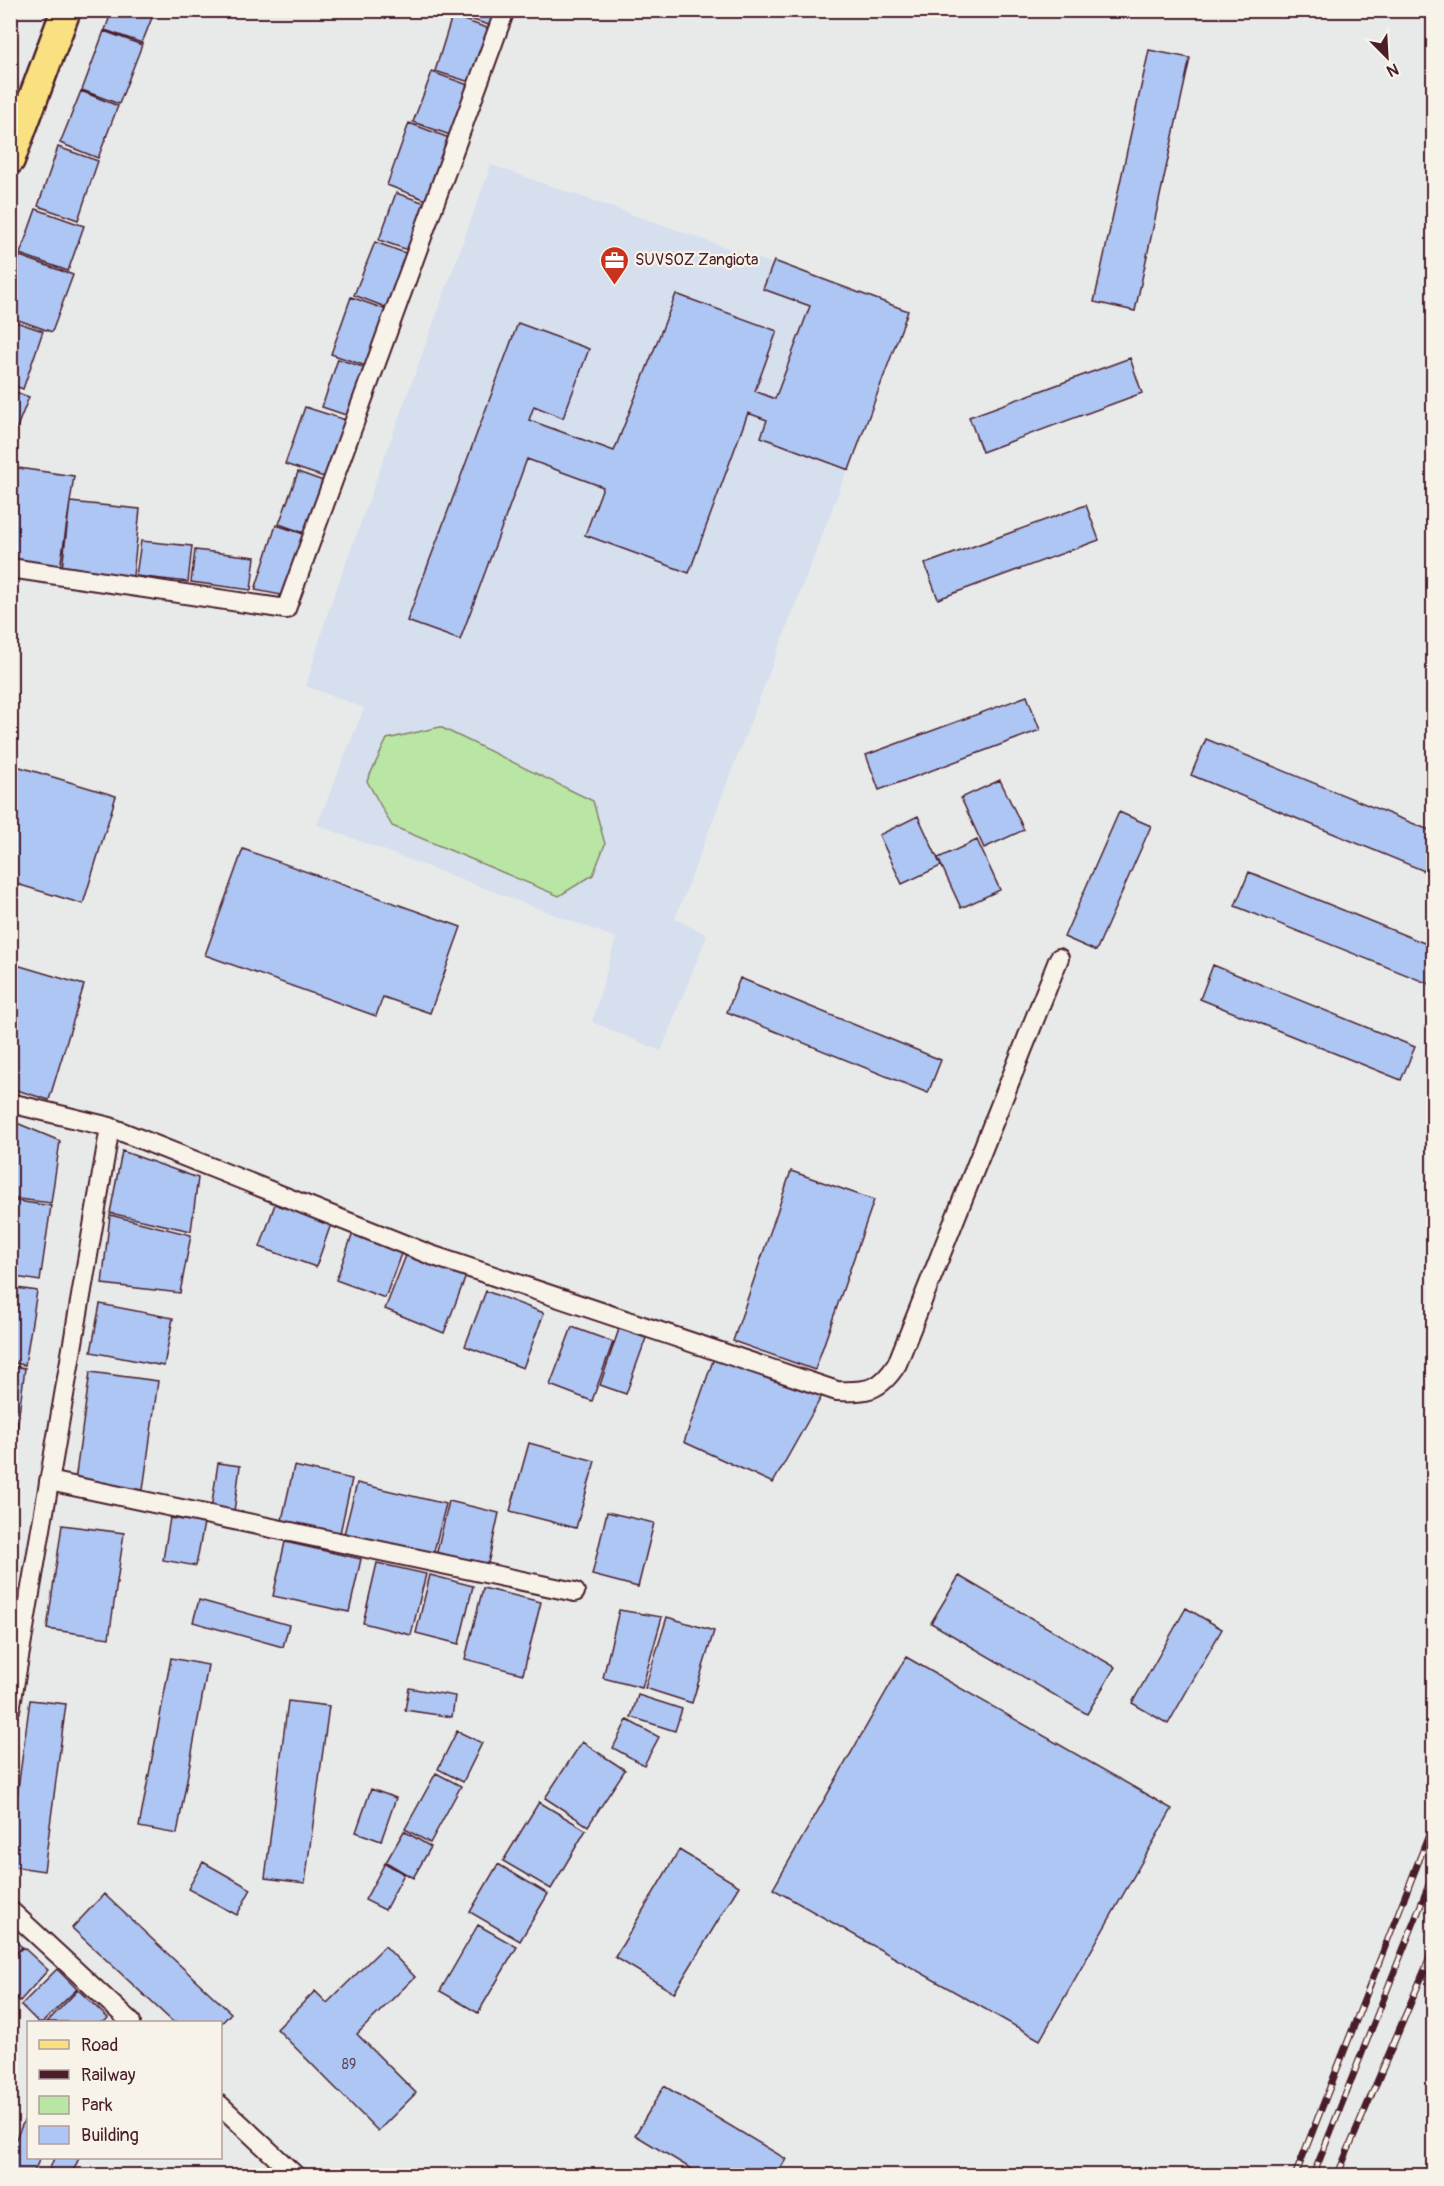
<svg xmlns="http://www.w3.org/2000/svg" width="1444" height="2186" font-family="Pangolin,sans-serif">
<rect width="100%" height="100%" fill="#e8eaea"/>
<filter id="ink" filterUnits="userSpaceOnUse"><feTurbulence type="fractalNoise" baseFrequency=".0167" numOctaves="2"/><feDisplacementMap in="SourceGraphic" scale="12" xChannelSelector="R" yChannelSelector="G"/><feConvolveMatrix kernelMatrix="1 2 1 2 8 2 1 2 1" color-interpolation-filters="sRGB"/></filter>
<g filter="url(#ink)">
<path fill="#d6dfed" d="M491 165 908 311 675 919 707 935 661 1051 592 1022 616 938 317 825 364 708 306 686 328 612Z"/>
<path fill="#b9e6a4" stroke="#828268" stroke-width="1.5" d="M440 727 593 801 605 844 593 875 559 896 392 826 367 781 387 739Z"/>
<path fill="#adc6f4" stroke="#4a1f2b" stroke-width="1.5" d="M112 10H155L142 43 105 30Z
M441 10H497L492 26Z
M452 16 490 29 473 83 435 71Z
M104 31 142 45 119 104 82 90Z
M1149 50 1190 58 1135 311 1094 302Z
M432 72 471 86 453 136 413 122Z
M81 91 118 106 98 158 60 143Z
M409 123 452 139 429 201 387 185Z
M58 147 98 161 78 220 38 206Z
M396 193 428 204 411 251 379 240Z
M36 209 84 226 68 271 20 254Z
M375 242 408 254 388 308 354 295Z
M20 256 73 275 52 332 10 317V283Z
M774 261 908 311 849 470 761 437 767 420 748 413 689 573 585 535 603 487 527 459 460 640 407 621 518 323 589 349 563 418 534 406 529 420 614 451 676 294 777 331 755 391 775 399 810 306 763 289Z
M351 297 387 310 366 366 331 354Z
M10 320 43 331 23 389 10 384Z
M1130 358 1142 393 982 452 969 417Z
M338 359 366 368 349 416 322 407Z
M10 390 29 397 10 445Z
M305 407 346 420 327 478 285 464Z
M11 467 74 476 60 568 10 561Z
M298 472 326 482 307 534 279 524Z
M70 502 140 509 133 576 62 569Z
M1086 505 1099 540 938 599 925 564Z
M276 525 307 535 286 596 255 590Z
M141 541 192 546 188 582 136 576Z
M195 550 255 557 251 590 191 582Z
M1027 696 1040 730 879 790 866 755Z
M1206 739 1434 832V875L1191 775Z
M10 764 116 796 83 904 10 882Z
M1000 780 1024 830 984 848 961 798Z
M1119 812 1151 826 1096 951 1064 937Z
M918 816 941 866 902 884 879 835Z
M977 840 1000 890 961 908 938 858Z
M243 849 461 927 430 1013 383 997 376 1016 205 955Z
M1249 872 1434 947V986L1235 906Z
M10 963 84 985 49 1100 10 1088Z
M1213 965 1415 1047 1401 1080 1200 999Z
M740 978 941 1060 928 1093 727 1012Z
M12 1121 60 1141 51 1203 10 1198Z
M122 1151 198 1178 191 1231 110 1213Z
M791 1171 874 1200 815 1370 733 1341Z
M10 1200 51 1206 40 1281 10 1276Z
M275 1204 331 1224 316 1267 260 1247Z
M110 1215 191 1235 180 1293 102 1284Z
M353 1233 402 1251 385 1298 336 1280Z
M407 1253 466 1276 444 1333 385 1309Z
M10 1287 37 1291 25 1365 10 1362Z
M486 1291 544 1313 523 1368 465 1346Z
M100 1304 173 1318 164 1366 91 1352Z
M572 1327 613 1342 592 1401 550 1385Z
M619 1329 646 1338 626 1394 600 1385Z
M715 1355 823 1394 773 1483 684 1442Z
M10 1366 25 1368 12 1468H10Z
M90 1372 158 1381 143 1490 75 1481Z
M529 1443 595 1461 576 1528 510 1511Z
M218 1463 240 1466 234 1512 211 1509Z
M294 1466 352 1479 340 1533 282 1520Z
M357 1483 446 1504 433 1555 344 1534Z
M449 1501 499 1513 487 1568 436 1556Z
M607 1512 654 1523 638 1587 592 1575Z
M170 1518 204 1523 196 1566 163 1560Z
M62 1525 124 1533 109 1638 47 1629Z
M285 1542 361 1559 349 1612 273 1596Z
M377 1563 426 1574 411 1635 363 1623Z
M430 1575 473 1586 459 1644 416 1633Z
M959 1576 1115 1667 1087 1714 931 1623Z
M483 1588 541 1602 523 1674 465 1659Z
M199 1600 289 1625 283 1647 193 1622Z
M1186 1608 1222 1629 1168 1724 1132 1703Z
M619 1610 662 1617 642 1688 603 1678Z
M667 1617 714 1631 692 1703 645 1688Z
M906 1657 1172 1809 1040 2040 773 1889Z
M171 1658 208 1665 177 1834 139 1827Z
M409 1688 455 1696 452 1717 405 1710Z
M638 1695 682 1709 675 1731 631 1717Z
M30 1700 66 1704 44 1871 10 1866V1848Z
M288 1701 329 1706 305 1883 265 1878Z
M627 1720 659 1737 644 1765 613 1748Z
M457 1731 482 1743 463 1782 438 1769Z
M582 1742 625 1770 588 1826 545 1798Z
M436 1773 461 1786 430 1843 405 1829Z
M371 1789 396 1798 381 1841 356 1832Z
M539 1802 586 1830 551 1889 503 1861Z
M404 1831 431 1847 413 1878 386 1862Z
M679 1850 739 1886 674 1993 615 1957Z
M203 1862 251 1889 237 1915 188 1889Z
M385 1863 404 1874 385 1910 365 1900Z
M498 1864 548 1894 520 1941 470 1912Z
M104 1894 231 2013 220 2025 173 2022 72 1928Z
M478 1925 517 1947 478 2013 440 1991Z
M10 1936 22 1947 10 1960Z
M385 1946 415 1977 357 2034 416 2093 378 2131 277 2029 315 1991 327 2003Z
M23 1947 48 1970 20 2001 10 1992V1961Z
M57 1969 77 1989 43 2022H38L21 2005Z
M78 1990 108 2018 104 2022H47Z
M664 2086 786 2159 776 2176H703L635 2135Z
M28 2112V2158H40L32 2176H10V2152Z
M54 2158H79L71 2176H47Z"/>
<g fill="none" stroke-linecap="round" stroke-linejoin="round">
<defs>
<path id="street" d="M10 568 286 609 505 10
M10 1103 110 1127 431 1255 837 1391C868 1392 880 1391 897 1364L1059 958
M49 1481 575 1592
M10 1710 110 1127
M10 1910 131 2022
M220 2105 296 2176"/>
<path id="primary" d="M10 160 66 10"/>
</defs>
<use href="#street" stroke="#4a1f2b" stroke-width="22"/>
<use href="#primary" stroke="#4a1f2b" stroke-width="33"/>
<use href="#street" stroke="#f7f3e8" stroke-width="18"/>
<use href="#primary" stroke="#f9e181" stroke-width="28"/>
<defs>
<path id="rail" d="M1295 2176 1434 1822
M1313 2176 1434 1872
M1337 2176 1434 1948"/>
</defs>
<use href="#rail" stroke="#4a1f2b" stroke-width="7"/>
<use href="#rail" stroke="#f7f3e8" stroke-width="4.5" stroke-dasharray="14" stroke-linecap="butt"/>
</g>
</g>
<defs>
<symbol id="office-pin" viewBox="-11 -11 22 30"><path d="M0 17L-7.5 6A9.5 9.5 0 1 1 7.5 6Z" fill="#c8321e" stroke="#f7f3e8"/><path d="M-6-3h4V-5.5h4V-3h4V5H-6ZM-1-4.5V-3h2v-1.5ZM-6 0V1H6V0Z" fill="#fff"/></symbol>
</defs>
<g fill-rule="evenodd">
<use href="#office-pin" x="598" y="244" width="33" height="45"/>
</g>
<g text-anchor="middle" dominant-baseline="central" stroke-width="4.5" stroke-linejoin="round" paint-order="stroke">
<g font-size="14" fill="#63495d">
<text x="349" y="2064">89</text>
</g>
<g font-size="16" fill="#4a1f2b" stroke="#f7f3e8" text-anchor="start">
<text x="635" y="260">SUVSOZ Zangiota</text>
</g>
</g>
<rect width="1444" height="2186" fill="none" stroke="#f7f3e8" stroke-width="36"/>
<rect x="18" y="18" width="1408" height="2150" fill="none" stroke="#4a1f2b" stroke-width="2" filter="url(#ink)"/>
<rect x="27" y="2021" width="195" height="138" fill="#f7f3e8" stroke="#b29e9c" stroke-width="1.5"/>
<rect x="39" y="2040" width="30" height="9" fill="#f9e181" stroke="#b29e9c" stroke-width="1.5"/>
<text x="81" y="2051" font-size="18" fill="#4a1f2b">Road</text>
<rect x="39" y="2070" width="30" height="9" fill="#4a1f2b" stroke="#b29e9c" stroke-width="1.5"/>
<text x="81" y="2081" font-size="18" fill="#4a1f2b">Railway</text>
<rect x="39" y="2096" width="30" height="18" fill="#b9e6a4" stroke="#b29e9c" stroke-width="1.5"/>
<text x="81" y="2111" font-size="18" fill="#4a1f2b">Park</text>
<rect x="39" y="2126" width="30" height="18" fill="#adc6f4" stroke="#b29e9c" stroke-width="1.5"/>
<text x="81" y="2141" font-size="18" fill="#4a1f2b">Building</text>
<g transform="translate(1387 57) rotate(156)" stroke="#f7f3e8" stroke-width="4.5" paint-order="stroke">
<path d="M0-4.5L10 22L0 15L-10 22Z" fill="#4a1f2b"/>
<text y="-9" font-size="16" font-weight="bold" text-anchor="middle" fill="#4a1f2b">N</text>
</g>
</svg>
